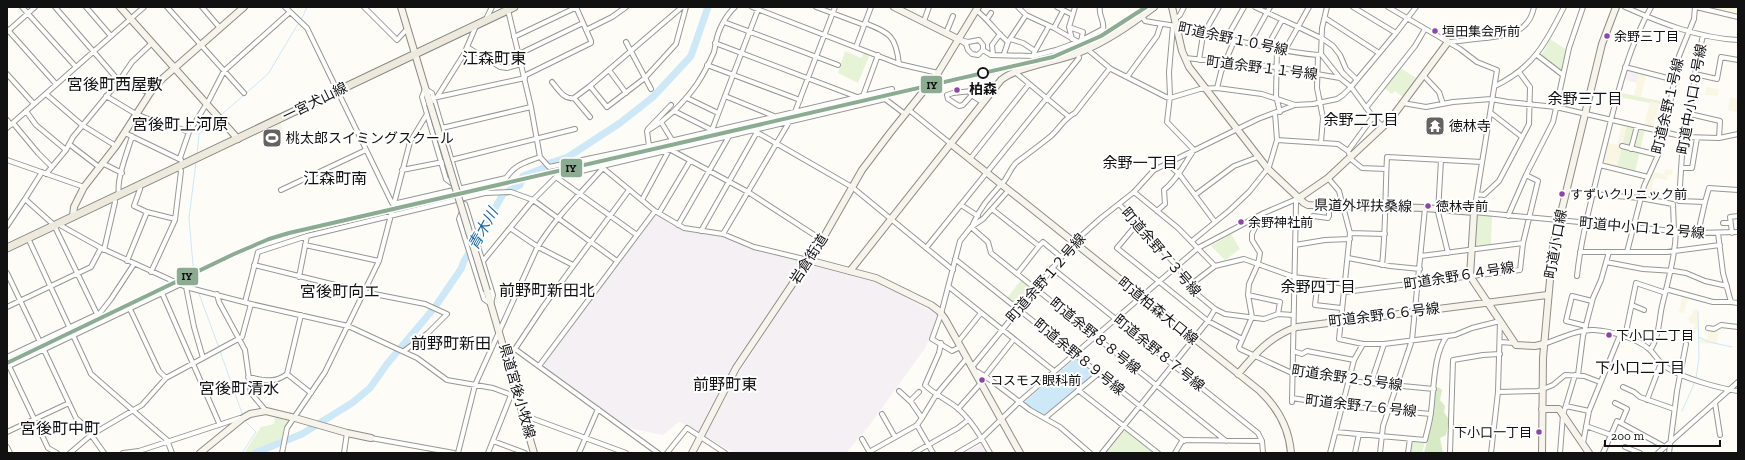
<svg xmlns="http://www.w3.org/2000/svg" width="1745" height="460" font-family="'Zilla Slab','Noto Sans JP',serif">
<rect width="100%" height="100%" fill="#fdfcf7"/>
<path fill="#f5f0f3" d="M1627 70 1639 73 1637 83 1623 79Z
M655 214 684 231 723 236 746 244 805 260 735 366 699 432 679 422 663 435 628 428 542 366Z
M810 264 874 281 893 290 939 316 925 348 869 426 846 453H734L705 436 736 377Z
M983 443 989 453H964Z"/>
<path fill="#f9f7e4" d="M1714 7H1738V16L1715 10Z
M1639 73 1646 75 1641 97 1634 96Z
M1706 87 1719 89 1718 96 1693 94H1705Z
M1730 97 1738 99V113L1728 110Z
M1650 101 1659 104 1653 128 1644 126Z
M1622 124 1627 125 1617 168 1603 164 1608 143 1617 145Z
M1665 169 1673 170 1672 175H1668L1667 180 1655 178 1651 188 1678 193V198L1650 193 1648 198 1643 197 1653 172 1664 174Z
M1683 295 1688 296 1684 313 1679 312Z
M1693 309 1699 310 1697 316 1698 329H1694L1695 324 1689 323 1690 321 1688 320 1690 315 1688 314 1692 315Z
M1720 326 1716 344 1709 342 1708 344 1699 343V338L1707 341 1708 329Z"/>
<path fill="#e7f3d7" d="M1550 39 1567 50 1562 71 1561 72 1541 56Z
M845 51 861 58 865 51 870 54 858 83 838 73Z
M1400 68 1418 79 1404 98 1395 91 1392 94 1384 88Z
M1620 90 1622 93 1669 103 1668 109 1659 105V104L1650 101V103L1619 97Z
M1627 125 1645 129 1635 172 1617 168Z
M1477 214 1492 216 1491 245 1475 247 1474 246 1476 215Z
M1231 234 1240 249 1225 260 1211 246Z
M1021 280 1032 288V290L1019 306H1017L1007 298Z
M275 415 292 419 285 427 282 439 249 453H246V450L261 427 274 424Z
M1123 430H1125L1154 453H1104Z
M1413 441 1425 442 1422 453H1410L1411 442Z"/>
<path fill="#d8eac5" d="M1438 387 1442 390 1440 400 1445 406 1444 412 1448 418V424L1446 435 1440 438 1443 453H1424L1429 433 1435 391Z"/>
<path fill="#f0f6e1" d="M281 123 282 128 278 148 266 144 262 133Z"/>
<path fill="#cde8f7" d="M1077 357 1095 372V374L1045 416 1031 409 1023 403Z"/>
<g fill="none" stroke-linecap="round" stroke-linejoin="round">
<path stroke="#cde8f7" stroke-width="1" d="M302 18 307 7
M221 115 268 74 298 24
M197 155 199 134 216 119
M196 162 189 218 193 265 197 288
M198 291 219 348
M1699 337 1709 342 1732 347
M220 351 243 416
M1696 378 1699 358 1698 312
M1682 411 1695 382
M242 453 256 432 245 421"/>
<path stroke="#cde8f7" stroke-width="7" d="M255 453 302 434 352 403 370 388 387 364 435 307 461 269 464 261 479 237 503 194 520 185 523 176 544 168 550 163 568 157 620 123 653 97 691 56 708 7"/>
<defs>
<path id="street" d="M22 7 76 67
M55 7 119 81 150 93
M86 7 111 36
M167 7 244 93
M202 7 220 28
M285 7 307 28 392 203
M364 7 397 40 407 29
M682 7 590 86 607 107 645 78 676 44 686 7
M752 7 899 64 938 73
M816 7 864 25
M1018 7 1026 15 1054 28 1080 43 1111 69 1166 97 1170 98 1200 89 1217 88 1262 94 1295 105 1313 104 1337 99 1343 95 1351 87 1396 33 1416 7
M1057 7 1071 14 1073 13
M1255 7 1298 27 1309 7
M1327 7 1322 28 1321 54 1340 78 1351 87 1373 117 1383 127
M1353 7 1396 33
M1388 7 1460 49 1477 62 1497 70 1474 212 1695 233 1738 232
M1625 7C1661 23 1698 38 1738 40
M1696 7 1738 17
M976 10C988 19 996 32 1008 42
M1142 16 1145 21C1159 24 1174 25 1188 28 1231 39 1274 51 1318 55L1321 54
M1325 18 1379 53
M486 19 492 7
M987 19 991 13
M1174 20 1180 15 1184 7
M924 21 929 7
M724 22 838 65
M865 23C890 33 896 36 899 64
M1069 27 1083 32 1081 41
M1054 28 1063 11
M7 29 56 84
M586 30 612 17 626 7
M7 32 35 7
M946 33 953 16
M514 37 577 7
M958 39 968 42 979 40 983 45V50L978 55 972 54 968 50 966 44Z
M1010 39 1023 43 1035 51 1033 56
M1072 39 1069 27 1075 7
M1226 39 1244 7
M626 42 651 89
M1448 42C1461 41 1473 39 1486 38 1508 35 1529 33 1534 7
M715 43 857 97
M1250 43 1270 7
M467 47 500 67 507 68 521 64
M856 47 871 7
M1267 47 1282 20
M1277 49 1276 96 1280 112
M983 50 991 55 1033 56 1056 50 1078 42 1103 29C1105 21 1098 15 1100 7
M1285 50 1298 27 1323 39 1333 46 1340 55 1346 69 1357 80
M1035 51 1049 26
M519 54 583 23
M1004 54 1008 42 1026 15
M993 55 992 45 1000 34
M1318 55 1317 88 1323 118 1321 142
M1537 55 1563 75
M1185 58 1276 67 1340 78
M1199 60 1203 35 1219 7
M707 65 800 100
M1625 67 1675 80
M609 70 626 93
M1015 72 1068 116
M7 74 34 104
M1695 74 1717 79 1721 57 1738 60
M524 76 591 43V41L576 7
M1424 76 1439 92 1443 104
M1127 77 1157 36 1161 24
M552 82C558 89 564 100 574 98
M1495 86C1533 68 1546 43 1564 7
M1217 88 1221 72 1234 41
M425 89 432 93 460 189 446 179 422 97Z
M46 94 82 125 116 146
M106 96 136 114 168 127H175L189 132
M725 96 774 116
M863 96 878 55
M437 97 464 54 476 26
M433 98 525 78
M687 98 718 113
M982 102 973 96H971L963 105 959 106 948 99 947 95 953 93 972 91 984 99
M1403 103 1426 107 1453 102 1491 99 1508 102 1556 107 1685 137 1719 138 1738 134
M1366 108 1415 46 1425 29
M909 110 951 144
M26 111 36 125 66 150
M674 111 661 122 647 131 649 146 892 89
M1491 113 1522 137
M1690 114 1720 121 1719 138
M590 117 574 98 590 86
M7 120 11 125
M661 122 672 140
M13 123 38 153 52 167
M7 128 144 7
M442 128 531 107
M648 129 671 105
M712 130 674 111C694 91 703 77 714 52 715 48 715 46 716 42 718 30 726 15 735 7
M712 130 759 7
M753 130 852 187 953 270
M125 133 181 160
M1277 140 1338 144 1348 151 1352 160 1362 168 1386 169
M69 144 99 167
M1622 146 1658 155
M1631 149 1637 126
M671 150 748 192 822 240
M1348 151 1373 117
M540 157 549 167 649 146
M180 158 189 132 209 100 224 71 290 12
M970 159 1029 84
M7 160 84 187
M451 160 575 129
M1441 160 1438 212 1448 253
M102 163 122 173
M1167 163 1180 175 1215 222
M1600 165 1648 177
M603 166V168L655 211 684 228 723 234 754 247 808 260
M1681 168H1692L1697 138
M402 170 443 162
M42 172 25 199 54 225 97 314
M46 174 66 150 73 137 119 81 132 62 152 43
M556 177 637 235
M1328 178 1339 191 1350 233 1339 339 1363 344H1384L1447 336
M140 185V189L134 206 147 212 175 219
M281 190 366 150
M1134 192 1178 228 1215 266 1244 259 1294 277 1346 284
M119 194C116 179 128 151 132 136
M1477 194 1484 195 1499 181 1529 124 1530 87 1519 72
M1593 194 1640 198 1673 204 1674 231
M1195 195 1234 166 1258 157
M642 200 669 150
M1705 202 1709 188 1738 190
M393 204 506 178C516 164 524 163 540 157L531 107 508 10
M465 204 493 295 491 304 484 299 459 219Z
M1119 204 1177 266 1192 290 1215 309 1225 314 1264 319 1278 314 1293 315
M961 205 978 216
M992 209 1039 246 1017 274
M1157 211 1165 204 1164 190C1177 180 1184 164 1194 150L1167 122 1170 96 1169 72 1173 26
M659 213 690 161
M1262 214 1252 234V240L1260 253 1258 264 1249 284 1248 295 1252 317 1239 347 1240 349 1292 373 1349 381 1434 389
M1313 216 1328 218 1329 216V205
M1508 216 1526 175 1553 122 1569 48 1583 7
M1723 223H1730
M58 224 101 248 186 287 251 304 348 326 417 358 447 380 493 388 517 397
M973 224C982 204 991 196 1005 180 1009 174 1012 166 1017 162 1029 153 1040 145 1051 136 1060 128 1064 118 1075 113L1110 68
M1137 224 1117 248 1208 321 1242 339
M678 225 728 138V136
M7 226 25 199
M971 227 988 242 991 253 1226 441
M510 228 538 247 573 265
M701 231 757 132
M1350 233 1385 234
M1698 233 1705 202 1679 201 1683 139 1690 114 1695 74 1703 35
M1718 233 1723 273 1731 302 1738 303
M1732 233 1730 217 1738 216
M723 234 795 112 835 7
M28 238 91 374 167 440 172 453
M1192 241 1230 210 1249 192 1269 167 1277 140 1275 113
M305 245 379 261
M1295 245 1325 240 1350 239
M1039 246 1043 242 1061 257
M926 248 1079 58 1078 54
M104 250 115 202 114 197
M1580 252H1667L1720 245
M1627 252 1644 186 1658 155 1665 130 1679 56 1694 19 1695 7
M1421 256 1523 243
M1348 258 1390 266 1420 269
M955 259 1184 441
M127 261 147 212
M483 261 533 200 556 177 885 99 905 114
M1606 262 1643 269 1674 271 1686 273 1705 281 1727 286
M254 265 364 292 425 304 447 314 428 333 404 351
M1382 265C1386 229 1385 193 1387 157L1482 162
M1052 268 1258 433 1262 441
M151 272 175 220 181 171 178 166
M7 273 40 342
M1577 276C1581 237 1592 198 1601 160 1615 106 1624 56 1651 7
M299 277 307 236
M1318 280 1315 305 1341 308
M1189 286 1215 266
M186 287 194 327 203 358
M949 287 1054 371
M1345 292 1520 270 1523 243 1538 181 1526 175
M162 293 219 423
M217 294 219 302 245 350 251 393 266 411
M1248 295 1280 302 1278 314
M245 302 258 252 307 236 485 193 511 192 533 200 617 261
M1632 305 1644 310
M7 307 91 267 101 248
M130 309 159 371 166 378
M1586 326 1566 321 1572 296 1592 301
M1708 328 1714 329 1721 325 1738 327
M1625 337 1636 283 1663 292 1669 290 1713 302H1731
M958 342 981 313
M1500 342 1514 343
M941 343 939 353 925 385C935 395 946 399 956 407 970 418 981 437 990 453
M1544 344C1559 339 1578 329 1594 330 1611 331 1636 338 1649 349 1655 354 1658 362 1666 367 1682 378 1718 388 1738 391
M960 347 952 351 932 339 941 314 960 241 971 227 983 219 1008 191
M515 349 658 453
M44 350 76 418 85 426 104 453
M1650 350C1659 338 1659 320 1662 306 1668 281 1675 257 1676 231
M1293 351 1302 354 1307 351 1354 360
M7 357 100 313 111 299 134 264
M507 357 515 349 543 307 629 190
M9 366 48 448 57 453
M539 366 655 211
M7 367 181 284
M972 367 1073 243 1101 218 1134 192 1154 170 1258 119 1295 105
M974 371 978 372 992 381 1030 410 1060 427 1090 453
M287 374 311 393
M1578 375 1583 336 1593 298 1601 280 1609 252
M985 376 1014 339
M248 377C263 380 274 384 287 374L301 315
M1371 383 1384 344
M1623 387 1634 392 1640 397 1674 409
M1078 390 1158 453
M899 391 911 402 922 418 917 425 933 453
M1498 392 1538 391 1553 385 1565 375 1584 376 1600 382
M1292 398 1343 406 1431 414
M1647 400 1661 363
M910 401 919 392
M1292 402 1296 203 1298 199
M1615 403 1627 409 1621 423 1665 447
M1715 403 1720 435
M1566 406 1589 411
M958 409 981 383
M882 414 895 437
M523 415 626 453
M922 418 936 395 967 358
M1045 418 1099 373
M1586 426 1611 435 1603 453
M7 432 69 403
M1336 432 1425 440C1427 431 1430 422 1431 412 1434 390 1433 354 1447 336L1455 335 1472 328 1500 321 1498 392 1491 453
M1611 435 1617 421 1621 423
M371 438 454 453
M862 439 870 453
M493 441 525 453
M1583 443 1589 411 1620 335
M7 447 10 453
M1625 447 1640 453
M869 452 917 425
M70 453 91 435 142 405 166 378 242 337 251 304
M123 453 139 451 240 418H243
M282 453 287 428 325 372 379 261 410 142 427 114
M344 453 347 433
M458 453 475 385 537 248C555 218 580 194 603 168
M488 453 511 395
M579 453 598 409
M667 453 687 428 725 453
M914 453 958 428 968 420
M957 453 981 439 1019 402 1198 248 1264 213 1299 198
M1102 453 1208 321 1215 309
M1175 453 1182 441 1185 440 1262 441 1263 453
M1330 453 1354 360 1363 344
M1355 453 1359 434
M1380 453 1383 426 1412 340 1425 208
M1408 453 1410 439
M1450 453 1453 360 1483 355 1500 354
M1560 453 1563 415 1575 375
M1658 453 1738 382
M1669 453 1677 391 1686 344"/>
<path id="secondary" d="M120 7 238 139
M401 7 430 104
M894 7 958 39
M1172 7 1182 51 1189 67 1268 169 1304 203 1308 205 1425 208 1474 212 1470 276 1516 345 1535 346 1544 344
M951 144 1260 391C1278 408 1289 428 1291 453
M1299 198 1328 178 1390 120 1448 42
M73 216 74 207 84 187 116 146 150 93 162 79 244 7
M808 260 876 278 931 305 939 311 945 319 1020 453
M850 271 1001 80C1018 66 1057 62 1078 53 1106 42 1130 25 1154 7
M487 291 534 453
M1238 374C1255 354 1270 336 1297 327L1547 295
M1542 409H1559L1589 453
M200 453 243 418 250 414 266 411 295 418 347 433 371 438
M692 453 736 368 822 240 862 170 890 133 938 73 978 7
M1542 453 1543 358 1553 246 1602 44 1616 7"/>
<path id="primary" d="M7 248 514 7"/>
</defs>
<use href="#street" stroke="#979795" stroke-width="6"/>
<use href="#secondary" stroke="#8e8d8b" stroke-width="8"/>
<use href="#primary" stroke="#858482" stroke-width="9"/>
<use href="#street" stroke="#fffffe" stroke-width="4"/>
<use href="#secondary" stroke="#f6f4eb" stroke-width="6"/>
<use href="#primary" stroke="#ede9dc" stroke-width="7"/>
<defs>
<path id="secondary-bridge" d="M430 104 487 291"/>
</defs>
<use href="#secondary-bridge" stroke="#8e8d8b" stroke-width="8" stroke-linecap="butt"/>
<use href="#secondary-bridge" stroke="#f6f4eb" stroke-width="6"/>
<defs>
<path id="rail-1" d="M7 363 234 254 269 239 289 233 1053 57 1101 36 1146 7"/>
</defs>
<use href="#rail-1" stroke="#fff" stroke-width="7"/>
<use href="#rail-1" stroke="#8cac91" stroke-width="4"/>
</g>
<defs>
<symbol id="temple-square" viewBox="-11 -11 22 22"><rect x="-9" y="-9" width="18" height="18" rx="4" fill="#646362" stroke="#fff"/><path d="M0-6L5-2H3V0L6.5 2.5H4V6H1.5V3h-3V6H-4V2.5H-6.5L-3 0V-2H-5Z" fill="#fff"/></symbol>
<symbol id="stadium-square" viewBox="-11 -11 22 22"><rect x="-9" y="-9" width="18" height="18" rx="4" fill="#646362" stroke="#fff"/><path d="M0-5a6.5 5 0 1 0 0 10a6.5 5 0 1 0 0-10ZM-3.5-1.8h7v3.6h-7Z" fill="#fff"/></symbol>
</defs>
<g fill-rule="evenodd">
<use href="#temple-square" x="1424" y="115" width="22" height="22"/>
<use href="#stadium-square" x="261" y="127" width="22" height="22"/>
</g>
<g fill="#8e44ad" stroke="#fff" stroke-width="1.5">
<circle cx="1435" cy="31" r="3.5"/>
<circle cx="1607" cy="36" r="3.5"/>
<circle cx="957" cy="90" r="3.5"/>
<circle cx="1562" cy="194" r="3.5"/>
<circle cx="1428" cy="206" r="3.5"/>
<circle cx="1241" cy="222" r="3.5"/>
<circle cx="1609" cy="335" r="3.5"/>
<circle cx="982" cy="380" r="3.5"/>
<circle cx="1539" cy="432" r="3.5"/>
</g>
<circle fill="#fff" stroke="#111" stroke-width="2" cx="983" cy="73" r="5"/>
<g text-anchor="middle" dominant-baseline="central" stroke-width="4" stroke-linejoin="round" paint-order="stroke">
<g font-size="13" fill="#111" stroke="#fff" text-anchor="start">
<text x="1442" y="31">垣田集会所前</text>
<text x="1614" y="36">余野三丁目</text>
<text x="1570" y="194">すずいクリニック前</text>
<text x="1436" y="206">徳林寺前</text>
<text x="1248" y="222">余野神社前</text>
<text x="1616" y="335">下小口二丁目</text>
<text x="990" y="380">コスモス眼科前</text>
<text x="1532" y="432" text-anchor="end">下小口一丁目</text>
</g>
<g font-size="14" fill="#111" stroke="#fff">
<text transform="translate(1233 39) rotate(12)">町道余野１０号線</text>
<text transform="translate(1262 68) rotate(7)">町道余野１１号線</text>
<text transform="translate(1692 99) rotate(-80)">町道中小口８号線</text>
<text transform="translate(315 102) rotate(-26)">一宮犬山線</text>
<text transform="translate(1668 106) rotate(-77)">町道余野１号線</text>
<text transform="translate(1363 206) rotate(1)">県道外坪扶桑線</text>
<text transform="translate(1642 228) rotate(5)">町道中小口１２号線</text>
<text transform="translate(1556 244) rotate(-80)">町道小口線</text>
<text transform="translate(1161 252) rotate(49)">町道余野７３号線</text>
<text transform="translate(809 259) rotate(-57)">岩倉街道</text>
<text transform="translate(1459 276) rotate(-9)">町道余野６４号線</text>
<text transform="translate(1046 278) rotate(-49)">町道余野１２号線</text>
<text transform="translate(1158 311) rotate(39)">町道柏森大口線</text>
<text transform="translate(1384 315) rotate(-7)">町道余野６６号線</text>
<text transform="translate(1095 336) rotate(39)">町道余野８８号線</text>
<text transform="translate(1159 353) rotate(39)">町道余野８７号線</text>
<text transform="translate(1079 357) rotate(39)">町道余野８９号線</text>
<text transform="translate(1347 378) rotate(8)">町道余野２５号線</text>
<text transform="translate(517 391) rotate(74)">県道宮後小牧線</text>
<text transform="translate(1361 406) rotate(6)">町道余野７６号線</text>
</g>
<g font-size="14" font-weight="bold" fill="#111" stroke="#fff">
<text x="983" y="89">柏森</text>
</g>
<g font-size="14" fill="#111" stroke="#fff" text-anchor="start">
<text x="1449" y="126">徳林寺</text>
<text x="286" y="138">桃太郎スイミングスクール</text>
</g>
<g font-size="15" fill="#111" stroke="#fff">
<text x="1585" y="99">余野三丁目</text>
<text x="1361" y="120">余野二丁目</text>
<text x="1140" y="163">余野一丁目</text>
<text x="1318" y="287">余野四丁目</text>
<text x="1640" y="368">下小口二丁目</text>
</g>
<g font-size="15" font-style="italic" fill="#1768a6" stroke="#fff">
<text transform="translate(483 229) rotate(-61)">青木川</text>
</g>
<g font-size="16" fill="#111" stroke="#fff">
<text x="494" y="58">江森町東</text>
<text x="115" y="84">宮後町西屋敷</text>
<text x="180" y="124">宮後町上河原</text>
<text x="335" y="178">江森町南</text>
<text x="547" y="290">前野町新田北</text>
<text x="340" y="291">宮後町向エ</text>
<text x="451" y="343">前野町新田</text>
<text x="725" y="384">前野町東</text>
<text x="239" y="388">宮後町清水</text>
<text x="60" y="428">宮後町中町</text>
</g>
</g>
<g stroke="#fff" stroke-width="1.5">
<rect x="920" y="75" width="23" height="19" rx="4" fill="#8cac91"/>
<rect x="560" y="158" width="23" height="20" rx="4" fill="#8cac91"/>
<rect x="176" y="267" width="23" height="19" rx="4" fill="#8cac91"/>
</g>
<g font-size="11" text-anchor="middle" font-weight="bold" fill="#111">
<text x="932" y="89">IY</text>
<text x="571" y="172">IY</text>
<text x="187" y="280">IY</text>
</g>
<rect width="1745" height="460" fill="none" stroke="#111111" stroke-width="16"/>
<path d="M1605 440v6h115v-6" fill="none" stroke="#111111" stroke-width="2"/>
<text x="1611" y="440" font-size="12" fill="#111111" stroke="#ffffff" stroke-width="3" paint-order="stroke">200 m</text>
</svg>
